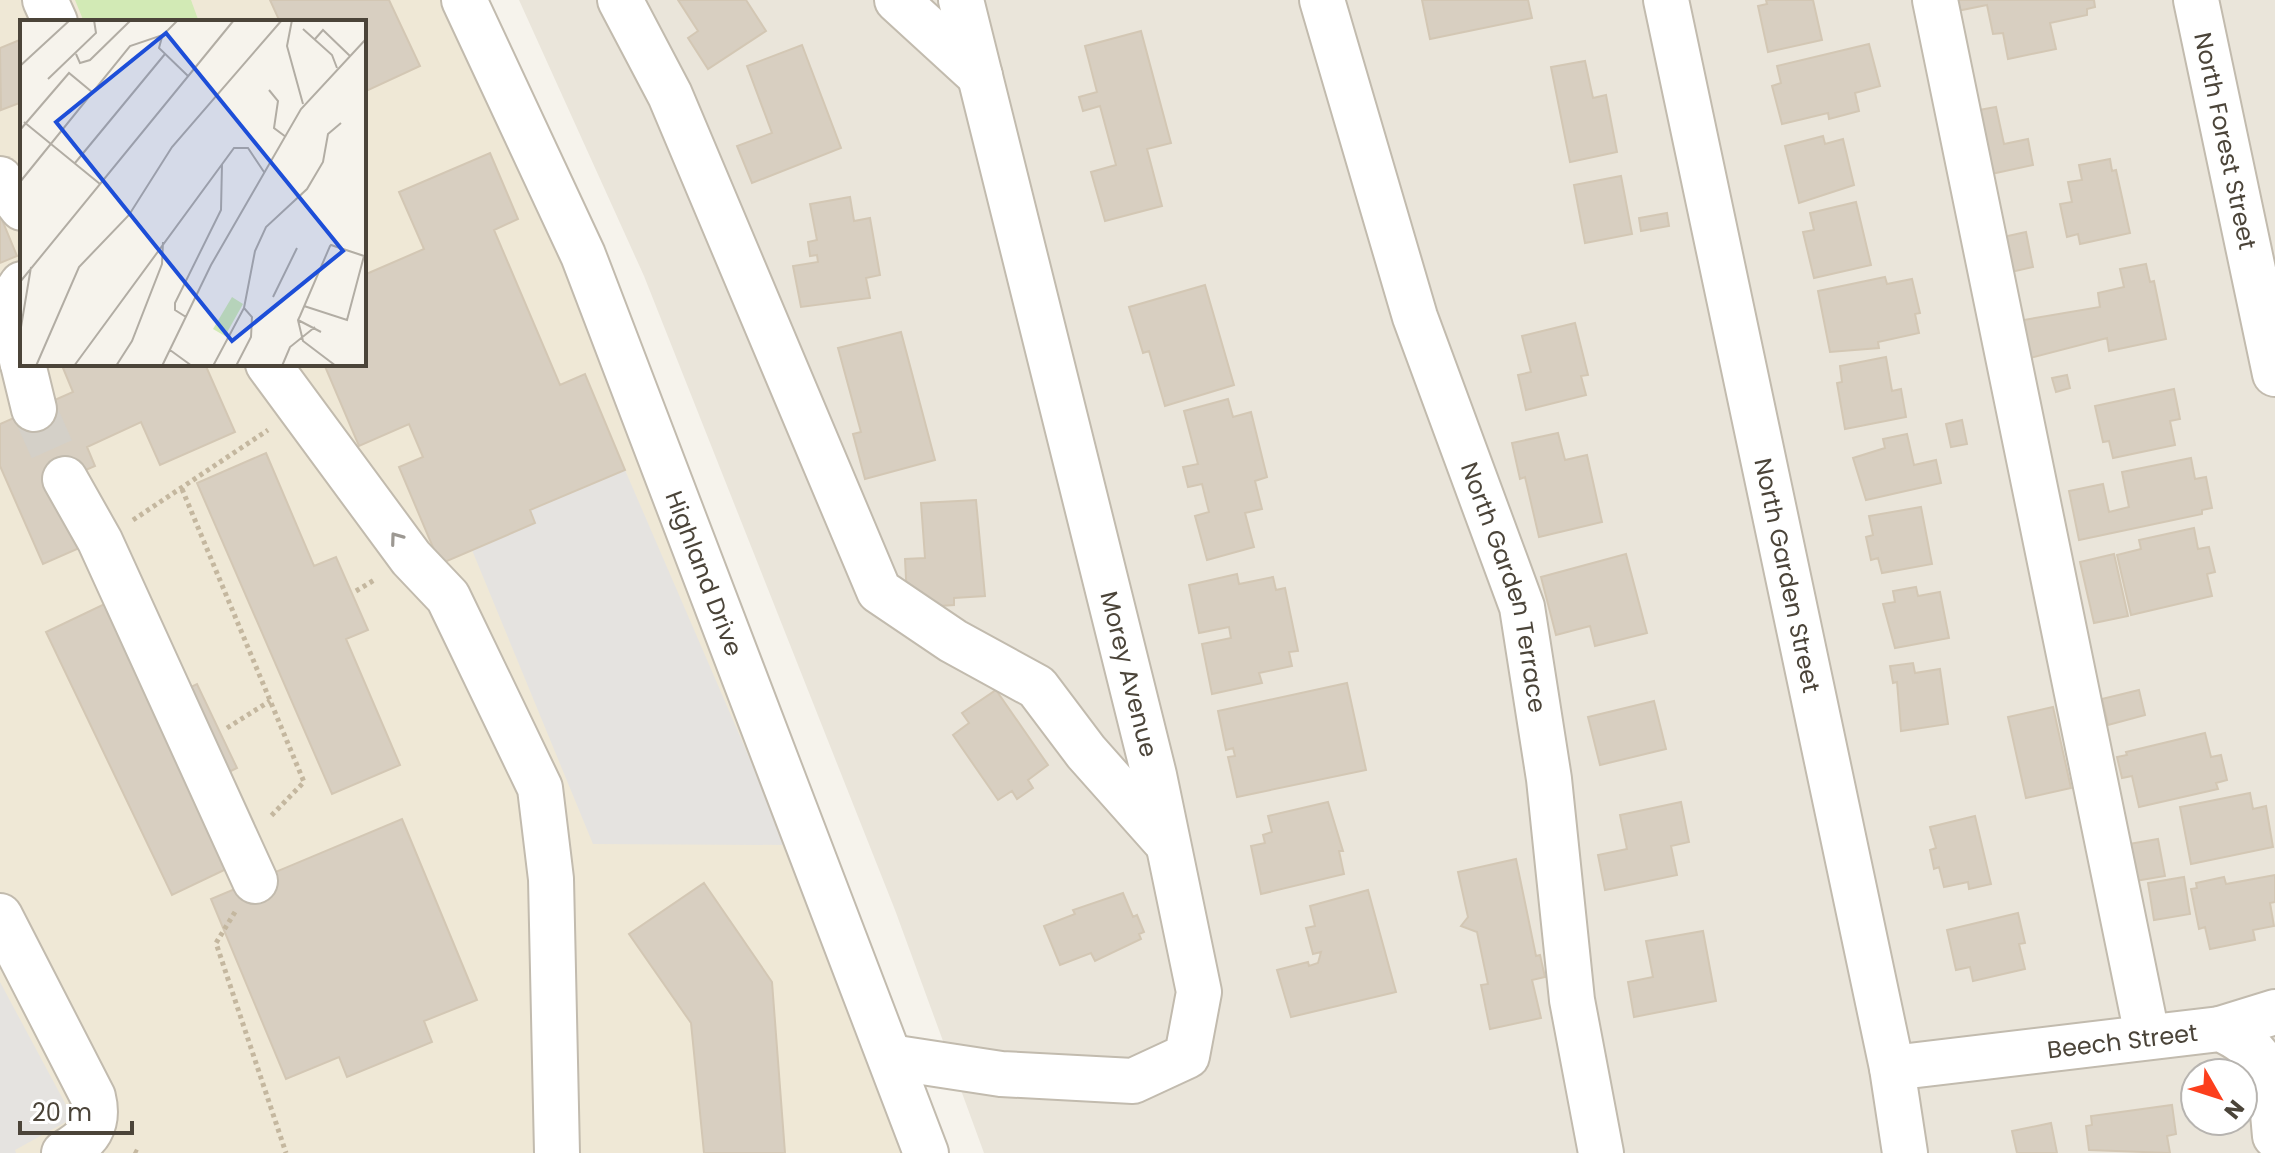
<svg xmlns="http://www.w3.org/2000/svg" width="2275" height="1153" font-family="Poppins,sans-serif">
<rect width="100%" height="100%" fill="#f6f3ec"/>
<path fill="#eae5da" fill-rule="evenodd" d="M519 0H2275V1153H984L895 910 644 276ZM2195 1073H2243V1121H2195Z"/>
<path fill="#efe8d6" fill-rule="evenodd" d="M0 0H464L926 1153H0ZM22 22H364V364H22Z"/>
<path fill="#d2eab5" d="M75 0H191L199 22H84Z"/>
<path fill="#e5e3e0" d="M625 470 787 845 593 844 472 550 530 510Z
M0 982 73 1118 15 1150 16 1153H0Z"/>
<path fill="#d8cfc1" stroke="#d3c7b4" stroke-width="2" d="M270 0H389L420 66 364 92V22H280Z
M678 0H746L766 31 708 69 688 38 698 31Z
M1422 0H1528L1532 18 1430 39Z
M1766 0H1813L1822 40 1768 52 1758 6 1767 4Z
M1949 0H2094L2095 7 2087 9V15L2050 23 2056 49 2008 59 2003 33 1993 34 1987 5 1952 12Z
M1141 31 1171 143 1147 149 1162 206 1105 221 1091 172 1116 165 1100 106 1083 111 1079 97 1097 92 1085 46Z
M22 39V102L1 110 0 48Z
M1869 44 1880 86 1855 93 1859 111 1829 119 1828 113 1782 124 1772 86 1781 83 1777 66Z
M802 45 841 148 752 183 737 146 772 133 747 66Z
M1585 61 1593 98 1606 95 1617 152 1570 162 1551 67Z
M1996 107 2004 144 2028 139 2033 165 1982 176 1968 112Z
M1823 136 1825 144 1843 139 1854 185 1799 203 1785 146Z
M490 153 518 219 494 230 560 385 585 374 625 470 530 510 535 523 440 564 399 467 423 457 409 424 359 446 324 364H364V275L424 249 399 192Z
M2110 159 2112 171 2116 170 2130 233 2080 244 2078 234 2067 237 2060 204 2072 202 2068 182 2082 180 2079 165Z
M1621 176 1632 234 1585 243 1574 185Z
M850 197 854 221 870 218 880 275 866 278 870 298 801 307 793 266 818 262 817 255 810 256 808 242 817 240 810 204Z
M1856 202 1871 265 1814 278 1803 232 1814 230 1810 213Z
M1667 213 1669 226 1641 231 1639 218Z
M0 215 17 256 0 263Z
M2026 232 2033 267 2002 274 1994 239Z
M2146 264 2150 282 2154 281 2166 339 2109 351 2107 338 2026 359 2018 321 2100 307 2098 293 2124 287 2120 269Z
M1885 277 1887 284 1912 279 1920 313 1915 314 1919 333 1878 342 1879 348 1830 352 1818 291Z
M1205 285 1234 385 1165 406 1149 351 1143 353 1129 307Z
M1575 323 1588 375 1581 376 1586 395 1526 410 1518 375 1531 372 1522 336Z
M901 332 935 460 865 479 853 434 861 432 838 348Z
M1886 357 1892 391 1901 389 1906 417 1845 429 1837 383 1842 382 1840 366Z
M72 364H205L235 432 160 465 141 422 87 447 95 466 65 479 93 542 43 564 0 466V424L73 392 63 368Z
M2067 375 2070 388 2056 392 2052 378Z
M2174 389 2180 419 2170 421 2175 445 2113 458 2109 441 2103 442 2095 406Z
M1228 399 1233 417 1251 412 1267 477 1255 481 1262 509 1245 513 1254 547 1207 560 1195 516 1209 512 1202 484 1188 487 1183 467 1198 464 1184 411Z
M1962 420 1967 444 1951 447 1946 424Z
M1558 433 1565 460 1587 455 1602 522 1539 537 1525 477 1520 479 1512 443Z
M1907 434 1914 465 1936 460 1941 483 1866 500 1853 458 1885 448 1883 439Z
M266 453 314 566 336 557 368 630 346 639 400 765 332 794 197 483Z
M2191 458 2195 479 2206 477 2212 508 2202 510V514L2079 540 2069 491 2103 484 2109 512 2129 507 2122 472Z
M976 500 985 596 954 598V605L925 607 907 598 905 559 925 558 921 503Z
M1921 507 1932 564 1882 573 1878 558 1871 560 1866 537 1873 535 1869 516Z
M2194 528 2198 549 2209 547 2215 572 2207 574 2212 596 2131 615 2117 555 2141 549 2139 540Z
M1626 554 1647 633 1595 646 1590 626 1556 635 1541 577Z
M2114 554 2128 616 2094 623 2080 562Z
M1237 574 1239 584 1273 577 1276 590 1285 588 1298 651 1289 652 1292 666 1259 673 1262 683 1212 694 1202 644 1231 638 1229 627 1199 633 1189 585Z
M1916 587 1918 596 1940 592 1949 638 1895 648 1883 604 1895 602 1893 591Z
M115 599 164 700 197 684 237 768 204 784 241 862 172 895 46 632Z
M1913 663 1915 673 1940 669 1948 724 1901 731 1897 682 1893 683 1890 666Z
M1347 683 1366 770 1237 797 1228 757 1235 756 1233 748 1226 750 1218 711Z
M996 690 1048 765 1028 780 1033 788 1017 799 1012 791 998 800 953 735 969 723 962 713Z
M2139 690 2145 715 2108 725 2102 699Z
M1654 701 1666 749 1600 765 1588 717Z
M2053 707 2071 788 2026 798 2008 717Z
M2205 733 2211 757 2221 755 2227 780 2216 783 2218 789 2139 807 2132 776 2122 778 2117 757 2127 755 2126 752Z
M2250 793 2253 809 2266 806 2273 847 2191 864 2180 807Z
M1328 802 1343 851H1339L1344 874 1261 894 1251 846 1265 843 1263 835 1272 832 1268 816Z
M1681 802 1689 842 1671 846 1677 875 1605 890 1598 855 1627 849 1620 815Z
M1975 816 1991 884 1969 889 1968 882 1944 887 1939 867 1934 869 1930 850 1936 848 1930 827Z
M402 819 477 1000 424 1021 432 1042 347 1077 339 1057 286 1079 211 899Z
M2158 839 2165 876 2135 881 2129 844Z
M1516 859 1536 956 1540 955 1545 977 1532 980 1541 1018 1490 1029 1481 985 1488 984 1477 932 1461 926 1468 917 1458 872Z
M2275 875V902L2270 903 2274 926 2253 930 2255 940 2210 949 2205 927 2199 929 2191 889 2197 888 2196 883 2224 877 2226 884Z
M2184 877 2190 914 2154 920 2148 883Z
M704 883 772 982 785 1153H704L691 1023 629 934Z
M1368 890 1396 992 1291 1017 1277 970 1308 962 1309 966 1318 963 1321 952 1313 954 1306 928 1315 926 1310 906Z
M1123 893 1133 917 1137 915 1144 932 1139 934 1141 939 1095 961 1091 953 1060 965 1044 926 1075 914 1073 910Z
M2018 913 2025 943 2019 944 2025 969 1973 981 1970 967 1956 970 1947 930Z
M1703 931 1716 1001 1634 1017 1628 982 1653 977 1646 941Z
M2172 1105 2176 1134 2167 1136 2170 1153 2089 1150 2086 1126 2092 1125 2091 1116Z
M2051 1123 2057 1153H2017L2012 1131Z"/>
<g fill="none" stroke-linecap="round" stroke-linejoin="round">
<path stroke="#d4d0c8" stroke-width="44" stroke-dasharray="44 22" stroke-linecap="butt" d="M34 409 65 479"/>
<defs>
<g id="minor">
<path d="M45 0 55 22"/>
<path id="s1" d="M464 0 583 255 926 1153"/>
<path d="M620 0 670 95 879 591 953 641 1037 687 1086 752 1167 843"/>
<path d="M897 0 980 76"/>
<path id="s2" d="M1322 0 1415 317 1522 607 1549 779 1572 1000 1601 1153"/>
<path id="s3" d="M1666 0 1892 1068 1905 1153"/>
<path d="M1935 0 2147 1035"/>
<path id="s4" d="M2196 0 2275 374"/>
<path d="M0 179 22 208"/>
<path d="M22 284 14 296 22 361"/>
<path d="M23 364 34 409"/>
<path d="M268 364 411 558 448 597 540 788 551 879 557 1153"/>
<path d="M65 479 100 541 255 881"/>
<path d="M0 916 93 1097C100 1125 88 1140 64 1153"/>
<path d="M2220 1029 2275 1012"/>
<path d="M890 1057 1001 1074 1133 1081 1187 1056 1199 992 1154 775 961 0"/>
<path id="s5" d="M1892 1068 2220 1029C2273 1051 2270 1085 2275 1136"/>
</g>
</defs>
<use href="#minor" stroke="#c2bbae" stroke-width="48"/>
<path stroke="#c4b79f" stroke-width="5" stroke-dasharray="4 4" stroke-linecap="butt" d="M182 489 304 782 270 817
M133 520 268 430
M356 591 376 579
M227 728 270 701
M235 912 216 943 286 1153
M134 1151 138 1153"/>
<use href="#minor" stroke="#fff" stroke-width="44"/>
</g>
<defs><path id="oneway-chevron" d="M-2-3.5L2.5 0L-2 3.5" fill="none" stroke-width="1.6" stroke-linecap="round" stroke-linejoin="round" transform="scale(2)"/></defs>
<use stroke="#9c9892" href="#oneway-chevron" transform="translate(396 538) rotate(-126)"/>
<g text-anchor="middle" dominant-baseline="central" stroke-width="6" stroke-linejoin="round" paint-order="stroke">
<g font-size="24" fill="#4b4439" stroke="#fff">
<text stroke="none"><textPath href="#s4" startOffset="144">North Forest Street</textPath></text>
<text stroke="none"><textPath href="#s1" startOffset="622">Highland Drive</textPath></text>
<text stroke="none"><textPath href="#s3" startOffset="588">North Garden Street</textPath></text>
<text stroke="none"><textPath href="#s2" startOffset="616">North Garden Terrace</textPath></text>
<text transform="translate(1129 674) rotate(76)">Morey Avenue</text>
<text stroke="none"><textPath href="#s5" startOffset="232">Beech Street</textPath></text>
</g>
</g>
<g transform="translate(20 20)">
<rect width="346" height="346" fill="#f6f3ec"/>
<path d="M212 277 223 284 205 316 193 309Z" fill="#d2eab5"/>
<path fill="none" stroke="#b2ada4" stroke-width="2" d="M272 0 267 26 283 84M283 9 312 35 317 48M142 17 139 28 168 56M295 19 303 10 330 36M56 34 60 43 70 40 111 0M0 46 50 0M28 59 76 13 74 0M249 70 258 81 254 108 266 117M4 102 80 164M0 110 49 53 72 72M55 143 145 34M0 162 110 26 143 15 158 0M0 262 214 0M253 277 277 228M284 286 327 300 344 236 311 225 310 226 280 296 278 300 283 321 316 346M166 297 155 290V283L201 190 202 144M278 300 301 312M0 313 11 247M150 330 172 346M16 346 59 247 109 195 152 127 262 0M54 346 214 128H228L244 152M96 346 112 321 142 244 143 222M142 346 191 245 281 89 346 19M193 346 224 288 235 231 246 207 287 169 303 142 308 114 321 103M216 346 231 317 232 297 224 288M262 346 270 327 295 307"/>
<path fill="#1d4ed8" fill-opacity="0.15" stroke="#1d4ed8" stroke-width="4" d="M146 13 323 231 212 321 36 102Z"/>
<rect width="346" height="346" fill="none" stroke="#4b4439" stroke-width="4"/>
</g>
<g transform="translate(2219 1097) rotate(129)"><circle r="38" fill="#ffffff" stroke="#b7b4b0" stroke-width="2"/>
<path d="M0-6L14 30L0 20L-14 30Z" fill="#fc3f1d"/>
<text y="-12" font-size="22" font-weight="bold" text-anchor="middle" fill="#4b4439">N</text>
</g>
<path d="M20 1121v12h112v-12" fill="none" stroke="#4b4439" stroke-width="4"/>
<text x="32" y="1121" font-size="24" fill="#4b4439" stroke="#ffffff" stroke-width="6" paint-order="stroke">20 m</text>
</svg>
